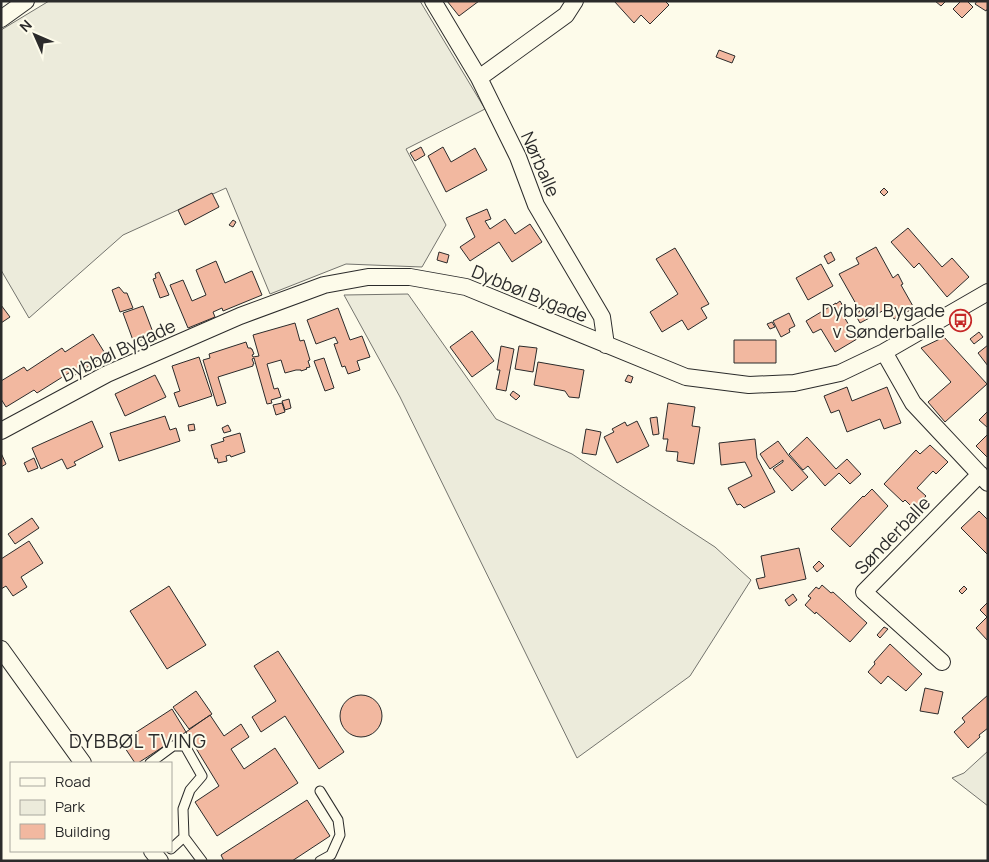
<svg xmlns="http://www.w3.org/2000/svg" width="989" height="862" font-family="Manrope,sans-serif">
<rect width="100%" height="100%" fill="#fdfbea"/>
<path fill="#ecebdb" stroke="#74746e" d="M49 1H420L485 109 406 149 446 225 422 267 346 264 270 294 226 188 123 235 29 318 1 270V30Z
M408 294 496 419 572 454 715 547 751 580 690 676 577 758 400 397 344 295Z
M988 751V806L952 778 964 773Z"/>
<path fill="#f2b8a0" stroke="#2b2b2b" d="M447 1H479L459 16Z
M614 1H665L669 5 650 24 641 15 634 23Z
M935 1H946L941 6Z
M961 1H967L973 7 962 18 953 9Z
M977 1H988V8L986 11 975 4Z
M719 50 735 56 732 63 716 57Z
M421 147 425 155 415 161 410 153Z
M443 147 451 162 475 148 487 170 446 192 428 156Z
M884 188 888 192 884 196 880 192Z
M212 193 219 207 185 225 178 210Z
M487 209 491 219 485 221 490 229 505 219 515 234 530 224 542 242 512 262 499 242 470 261 460 247 475 237 466 218Z
M233 220 236 222 233 227 229 225Z
M908 228 942 267 952 258 969 277 947 297 919 263 914 268 891 242Z
M876 247 893 278 898 274 903 284 901 285 914 308 894 319 888 308 860 323 855 314 860 311 839 274 859 264 856 258Z
M675 248 709 304 701 308 707 318 688 330 682 320 662 332 650 312 678 294 656 259Z
M439 252 449 255 447 263 437 260Z
M831 252 835 260 828 264 824 256Z
M216 261 225 283 252 271 262 295 223 311 222 308 213 312 215 317 188 328 170 285 183 280 192 301 206 295 196 270Z
M821 264 833 286 808 300 796 278Z
M159 272 169 295 160 298 153 279 156 278 155 274Z
M119 287 124 293H127L133 308 120 312 112 290Z
M840 301 847 313 843 315 857 339 835 352 821 329 813 333 806 321 836 303V304Z
M1 305 10 317 1 323Z
M143 306 154 335 134 343 123 313Z
M338 308 350 340 362 336 370 357 357 361 360 370 348 374 345 366 342 367 334 344 338 343 335 337 316 344 307 320Z
M789 313 795 326 789 329 790 332 781 337 773 321Z
M772 322 775 327 770 329 767 324Z
M295 323 300 341 304 340 310 360 308 361 310 367 306 368 307 369 301 371V370H296L285 373 281 360 267 364 274 389 278 388 281 397 271 400 272 403 267 404 254 358 252 359 254 364H253V366L218 377 226 403 217 406 203 360 210 358 209 354 246 342 248 348H251V349H252L254 354 252 355 253 357 259 356 253 335Z
M472 331 494 361 472 377 450 347Z
M979 332 983 337 974 344 970 339Z
M93 334 106 355 75 375 72 371 37 393 34 390 6 407 1 399V381L24 367 27 371 62 348 65 352Z
M944 337 987 384 945 422 928 402 951 382 921 348Z
M734 340H776V363H734Z
M988 345V366L978 353Z
M501 346 514 349 506 391 496 389 500 370H497Z
M519 346 537 348 533 372 515 369Z
M199 357 212 396 179 407 174 393 180 391 172 366Z
M324 358 334 388 325 391 314 361Z
M538 362 584 370 579 398 569 397 565 391 534 385Z
M155 375 166 397 125 416 115 394Z
M628 375 633 377 631 383 625 381Z
M847 387 852 401 887 387 901 423 884 429 880 419 847 432 839 410 831 413 824 396Z
M513 391 520 396 516 400 510 395Z
M289 399 291 408 285 410 282 401Z
M282 403 285 412 276 415 273 405Z
M668 403 695 407 692 426 700 427 694 464 677 461 678 452 666 451 668 439H663Z
M988 411V428L979 420Z
M165 416 170 430 176 428 180 441 119 461 110 433Z
M657 417 659 434 653 435 650 418Z
M92 421 103 447 74 462 76 465 67 469 62 459 41 469 32 448Z
M637 421 649 446 617 463 604 437 614 432 612 429 625 422 627 426Z
M194 424 195 430 189 431 188 425Z
M228 425 231 431 224 433 222 428Z
M586 429 601 432 596 455 582 453Z
M240 433 245 452 231 457 230 455 226 456 227 461 218 463 217 458 215 459 211 445 224 441 223 438 226 437Z
M988 434V458L976 446Z
M807 437 836 469 847 459 861 474 850 484 839 473 825 486 808 466 803 470 789 454Z
M755 439 757 458 775 492 744 508 740 504 737 505 728 488 752 476 745 462 721 465 719 443Z
M778 441 789 456 808 477 792 491 773 469 783 462V460L770 469 760 454Z
M930 445 948 462 936 474 933 471 917 488 926 496 914 509 905 500 903 502 884 484 916 450 920 454Z
M1 453 6 464 1 467Z
M34 458 38 468 28 472 24 463Z
M872 489 888 506 850 547 831 529 863 496 864 497Z
M979 511 988 520V555L961 528Z
M32 518 39 528 15 544 8 534Z
M29 541 43 563 21 577 27 587 13 596 6 586 1 589V559Z
M799 548 806 579 759 589 756 579 765 577 761 556Z
M819 561 824 566 817 572 813 567Z
M822 585 831 593 833 592 867 623 850 642 816 612 815 614 805 605 811 598 808 596 816 587 819 589Z
M169 586 206 645 167 669 130 611Z
M964 586 967 589 962 594 959 591Z
M793 594 797 600 789 606 785 600Z
M988 602V641L976 628 987 617 980 610Z
M884 627 888 629 880 638 877 635Z
M890 644 922 674 906 691 888 676 881 684 868 672 875 664 874 662Z
M278 651 344 752 319 769 285 716 261 732 252 717 276 701 254 666Z
M925 688 943 692 938 714 920 711Z
M196 691 212 714 189 729 173 707Z
M988 695V728L979 735 980 737 968 748 954 732 965 722 962 718Z
M340 716a21 21 0 1 1 42 0a21 21 0 1 1-42 0Z
M172 709 186 732 138 763H135L121 742Z
M210 715 224 736 241 724 249 737 231 749 244 769 275 748 298 783 217 836 195 802 219 786 186 732Z
M307 800 330 836 292 861H224L221 855Z"/>
<g fill="none" stroke-linecap="round" stroke-linejoin="round">
<defs>
<path id="lane" d="M150 763 173 746H185L202 776 190 790 183 809 184 837
M320 791 338 820 340 835 331 855 320 861
M171 849 184 837 202 861"/>
<path id="street" d="M433 1 479 78 518 157 536 205 602 317 606 345
M1 19 26 1
M479 78 566 15 575 1
M884 352 913 403 988 483
M1 431 107 374 240 316 324 285 368 277H410L466 287 686 377 749 385 794 383 840 373 884 352 988 292
M1 649 83 763
M942 662 864 592 980 474
M152 851 160 861"/>
</defs>
<use href="#lane" stroke="#2b2b2b" stroke-width="11"/>
<use href="#street" stroke="#2b2b2b" stroke-width="18"/>
<use href="#lane" stroke="#fdfbea" stroke-width="9"/>
<use href="#street" stroke="#fdfbea" stroke-width="16"/>
</g>
<defs>
<symbol id="bus-ring" viewBox="-11 -11 22 22"><circle r="9.5" fill="#fdfbea" stroke="#c62828" stroke-width="1.5"/><path d="M-5-6H5V4H4V6H2V4H-2V6H-4V4H-5ZM-3.5-4V0h7V-4ZM-3.5 1.2v1.5H-2V1.2ZM2 1.2v1.5H3.5V1.2Z" fill="#c62828"/></symbol>
</defs>
<g fill-rule="evenodd">
<use href="#bus-ring" x="948" y="308" width="25" height="25"/>
</g>
<g text-anchor="middle" dominant-baseline="central" stroke-width="4" stroke-linejoin="round" paint-order="stroke">
<g font-size="18" fill="#2b2b2b" stroke="#fdfbea">
<text transform="translate(541 164) rotate(66)">Nørballe</text>
<text transform="translate(530 293) rotate(22)">Dybbøl Bygade</text>
<text transform="translate(118 350) rotate(-25)">Dybbøl Bygade</text>
<text transform="translate(892 535) rotate(-46)">Sønderballe</text>
</g>
<g font-size="18" fill="#2b2b2b" stroke="#fdfbea" text-anchor="end">
<text x="945" y="310">Dybbøl Bygade<tspan x="945" dy="21">v Sønderballe</tspan></text>
</g>
<g font-size="19" letter-spacing="1" fill="#2b2b2b" stroke="#fdfbea">
<text x="138" y="741">DYBBØL TVING</text>
</g>
</g>
<rect width="989" height="862" fill="none" stroke="#2b2b2b" stroke-width="5"/>
<rect x="10" y="762" width="162" height="90" fill="#fdfbea" stroke="#a9a89e"/>
<rect x="20" y="778" width="25" height="8" fill="#fdfbea" stroke="#a9a89e"/>
<text x="55" y="787" font-size="15" fill="#2b2b2b">Road</text>
<rect x="20" y="800" width="25" height="15" fill="#ecebdb" stroke="#a9a89e"/>
<text x="55" y="812" font-size="15" fill="#2b2b2b">Park</text>
<rect x="20" y="824" width="25" height="15" fill="#f2b8a0" stroke="#a9a89e"/>
<text x="55" y="837" font-size="15" fill="#2b2b2b">Building</text>
<g transform="translate(35 35) rotate(315)" stroke="#fdfbea" stroke-width="4" paint-order="stroke">
<path d="M0-4L9 19L0 12L-9 19Z" fill="#2b2b2b"/>
<text y="-8" font-size="14" font-weight="bold" text-anchor="middle" fill="#2b2b2b">N</text>
</g>
</svg>
